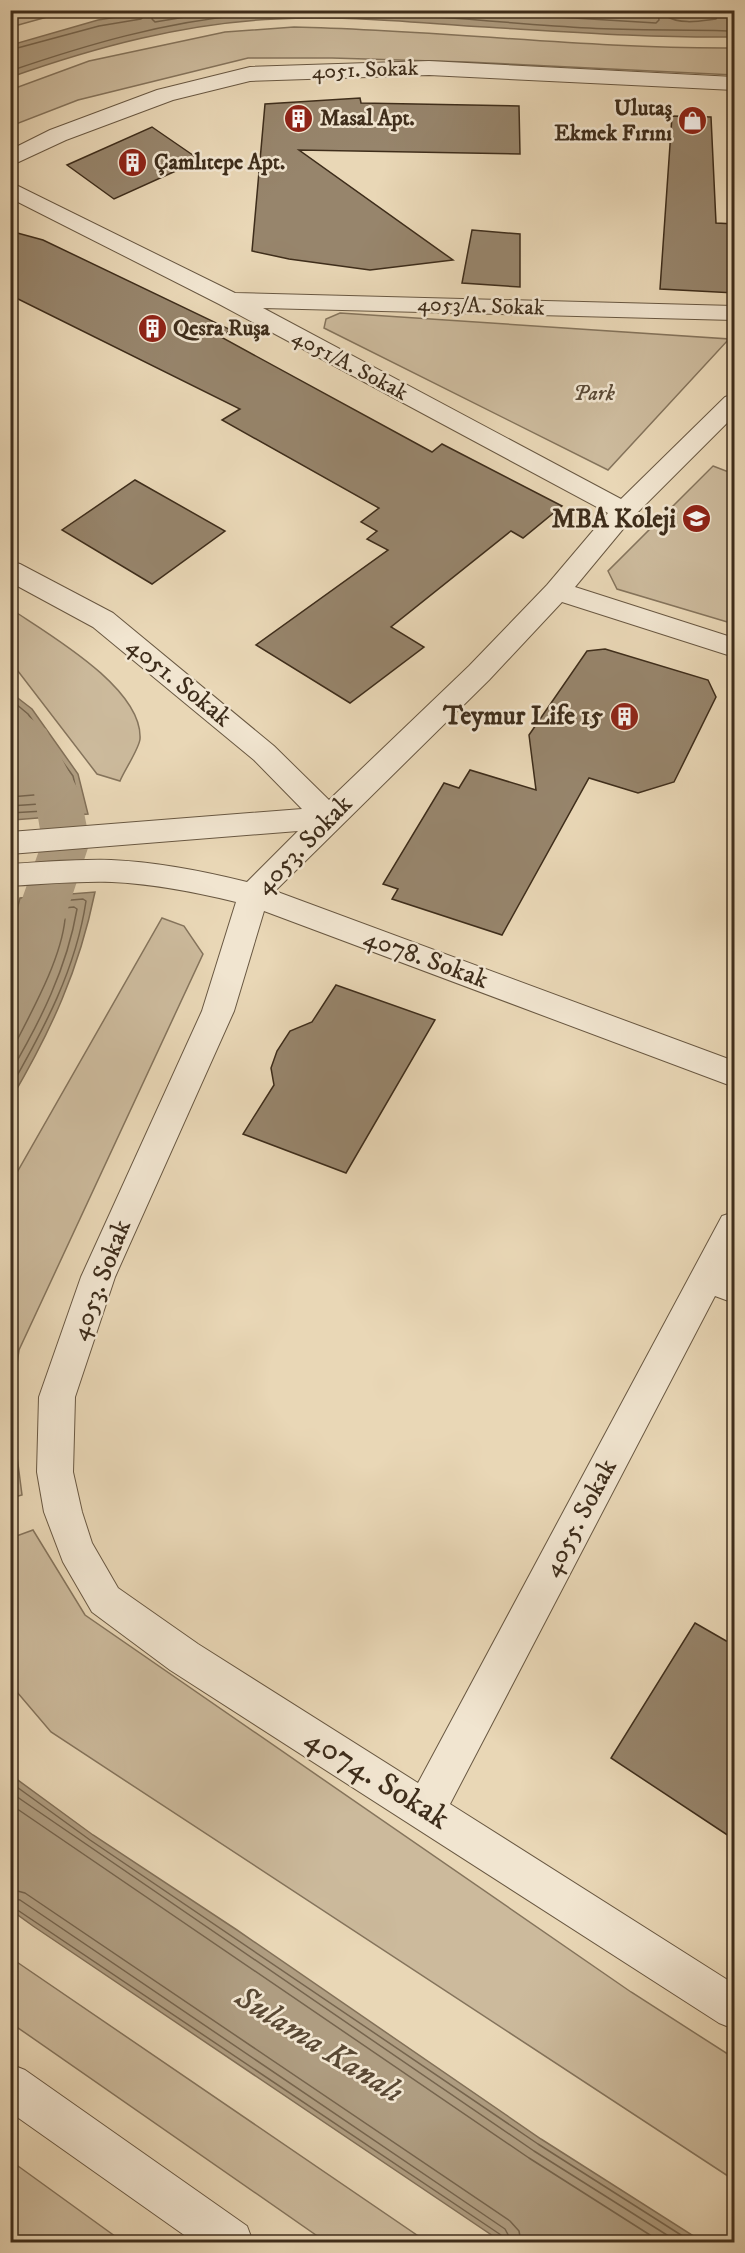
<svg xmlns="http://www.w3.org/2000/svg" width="745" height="2253" font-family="'IM FELL DW Pica',serif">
<rect width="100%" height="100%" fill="#e9d7b6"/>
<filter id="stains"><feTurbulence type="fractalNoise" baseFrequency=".00333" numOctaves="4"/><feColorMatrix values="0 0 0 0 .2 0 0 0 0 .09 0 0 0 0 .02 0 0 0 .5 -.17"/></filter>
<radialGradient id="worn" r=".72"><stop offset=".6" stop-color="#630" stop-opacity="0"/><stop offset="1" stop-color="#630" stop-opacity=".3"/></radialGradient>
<path fill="#ccba9c" stroke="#85745c" stroke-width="1.5" d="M11 10H69V11L11 27Z
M294 27C441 30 588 49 734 48V75L467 62 332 58H248L78 100 11 126 10 90 89 61 225 32Z
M340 313 729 339 608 470 324 328 326 319Z
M713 466 734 474V624L617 589 608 571Z
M11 609C48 634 143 688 140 739 139 749 124 771 120 781L97 774 11 662Z
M162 918 184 926 203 954 19 1350 11 1406V1183Z
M11 1410 22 1495 11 1498H10Z
M33 1530 85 1615 631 1992 734 2058V2180L51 1732 11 1685V1538Z
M11 1958 427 2242H326L11 2023Z
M18 2166 123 2242H11V2173Z"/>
<path fill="#af9d81" stroke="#827058" stroke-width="1.5" d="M619 10 695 15 734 12V37C645 38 556 31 467 26 403 21 339 16 276 19 185 23 96 47 11 77V45L98 20 155 11Z
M10 692 32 709 78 774 88 814 13 820 10 811Z
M95 892C79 970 51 1031 11 1099V933L20 898Z
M11 1775 93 1835 237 1930 541 2139 703 2242H502L33 1926 11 1910Z"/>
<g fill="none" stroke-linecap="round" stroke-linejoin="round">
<path stroke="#76654e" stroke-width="1.5" d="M154 10 152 19 155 22 227 10
M443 10 656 23 659 20 657 10
M581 10 645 13 648 10
M665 10 666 16C681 25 700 21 716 19L720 10
M10 50 99 26 141 19 145 16 146 10
M10 71C86 45 164 22 244 15 359 5 474 22 589 28 637 31 686 29 734 31
M10 699 28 714 73 776 80 806 77 809 10 813
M10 709 22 719 66 779 71 799 68 802 10 806
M10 721 57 783 59 790 57 793 10 797
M10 929 19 925 26 904 83 899 86 901C76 969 44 1029 10 1088
M10 936 23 931 32 911 74 907 77 909C67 968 40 1022 10 1073
M10 945 26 940 38 919H65C61 961 29 1016 10 1054
M10 1782 90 1840 538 2144 692 2242
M10 1792 534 2151 678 2242
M10 1804 529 2158 661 2242
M10 1889 25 1893 510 2221 519 2231 521 2242
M10 1898 20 1900 505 2229 512 2242
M10 1905 501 2235 504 2242"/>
<path fill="#af9d81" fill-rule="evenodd" d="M10 710 26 715 46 729 80 793 90 842 55 948 28 1002 10 1007V933L42 842 34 793 10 749Z"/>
</g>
<path fill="#97856c" stroke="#3e2d1b" stroke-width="1.5" d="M360 98 361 103 519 106 520 154 299 150 453 260 370 270 289 259 252 251 265 104Z
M672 116 711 117 716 223 735 224V293L660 289Z
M152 127 200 160 114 199 67 165Z
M472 230 520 234V287L462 283Z
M10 231 43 240 231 330 221 337 432 452 442 444 562 506 523 538 511 531 391 627 424 647 350 703 256 645 388 550 367 539 377 531 361 522 379 508 222 420 240 409 10 295Z
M135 480 225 531 152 584 62 530Z
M605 649 708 680 716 697 674 782 638 793 589 778 502 935 392 899 398 889 383 884 444 783 459 788 470 770 536 790 529 735 587 651Z
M336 985 435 1020 346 1173 243 1134 274 1085 271 1068 277 1051 290 1031 312 1022Z
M695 1623 735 1646V1840L611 1758Z"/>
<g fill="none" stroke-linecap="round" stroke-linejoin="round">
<defs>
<path id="street" d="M429 61 734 77V90L429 75 250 81 173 100 66 140 10 166V150L50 130 157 90 250 67Z
M10 182 235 293 734 306V320L263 308 621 499 725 397 734 394V416L633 517 575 587 734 638V657L562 602 489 680 275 891 734 1061V1087L264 911 234 1011 115 1277 75 1397 73 1472 82 1512 92 1543 118 1588 198 1644 418 1783 722 1216 734 1212V1258L728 1270 734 1273V1303L715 1296 450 1804 734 1984V2029L719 2023 170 1670 92 1612 63 1562 44 1512 37 1472 39 1397 81 1277 202 1011 236 902C195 892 154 884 112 882 78 881 44 884 10 886V864C44 862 78 859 111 860 157 862 203 871 247 882L298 831 10 854V832L302 809 254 760 93 627 10 582V561L20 564 113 613 274 746 329 800 469 666 547 585 608 513 219 304 10 198Z
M10 2064 25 2070 247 2226 253 2242H194L10 2112Z"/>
</defs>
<use href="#street" stroke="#695842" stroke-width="2"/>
<use href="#street" fill="#f1e5d0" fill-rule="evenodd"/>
</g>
<defs>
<symbol id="building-disc" viewBox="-11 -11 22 22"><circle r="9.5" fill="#8f2418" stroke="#f1e5d0"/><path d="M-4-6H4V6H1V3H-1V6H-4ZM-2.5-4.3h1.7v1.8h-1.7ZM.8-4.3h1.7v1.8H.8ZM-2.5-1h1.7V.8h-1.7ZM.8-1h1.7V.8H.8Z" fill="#fff"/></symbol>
<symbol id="shop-disc" viewBox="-11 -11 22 22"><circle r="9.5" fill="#8f2418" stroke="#f1e5d0"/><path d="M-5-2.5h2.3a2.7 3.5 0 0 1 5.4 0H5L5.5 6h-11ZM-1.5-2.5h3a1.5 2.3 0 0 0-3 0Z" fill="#fff"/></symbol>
<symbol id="school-disc" viewBox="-11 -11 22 22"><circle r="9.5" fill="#8f2418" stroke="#f1e5d0"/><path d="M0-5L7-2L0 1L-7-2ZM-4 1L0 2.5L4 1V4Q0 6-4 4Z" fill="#fff"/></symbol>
</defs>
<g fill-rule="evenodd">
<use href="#building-disc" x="282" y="102" width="33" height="33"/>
<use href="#shop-disc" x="676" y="104" width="33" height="33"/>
<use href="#building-disc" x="116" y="146" width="33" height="33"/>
<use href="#building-disc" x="136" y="312" width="33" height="33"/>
<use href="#school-disc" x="680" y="502" width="33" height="33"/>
<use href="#building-disc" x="608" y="700" width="33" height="33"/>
</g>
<g text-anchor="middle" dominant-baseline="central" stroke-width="5" stroke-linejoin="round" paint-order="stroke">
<g font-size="22" fill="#3e2d1b" stroke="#f1e5d0">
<text transform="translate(365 70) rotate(-2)">4051. Sokak</text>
<text transform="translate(481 306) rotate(2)">4053/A. Sokak</text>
<text transform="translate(350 365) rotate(28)">4051/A. Sokak</text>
</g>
<g font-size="22" font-weight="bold" fill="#3e2d1b" stroke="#f1e5d0" text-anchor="start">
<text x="672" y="108" text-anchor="end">Ulutaş<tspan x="672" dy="25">Ekmek Fırını</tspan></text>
<text x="320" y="118">Masal Apt.</text>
<text x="154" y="162">Çamlıtepe Apt.</text>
<text x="173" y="328">Qesra Ruşa</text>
</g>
<g font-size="22" font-style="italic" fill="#5a4935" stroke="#f1e5d0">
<text x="594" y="393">Park</text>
</g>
<g font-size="26" font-weight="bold" fill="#3e2d1b" stroke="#f1e5d0" text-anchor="end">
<text x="676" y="519">MBA Koleji</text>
<text x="603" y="716">Teymur Life 15</text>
</g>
<g font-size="26" fill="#3e2d1b" stroke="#f1e5d0">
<text transform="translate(179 682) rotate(39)">4051. Sokak</text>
<text transform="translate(304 845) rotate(-46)">4053. Sokak</text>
<text transform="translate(426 959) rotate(20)">4078. Sokak</text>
<text transform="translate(101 1280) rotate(-69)">4053. Sokak</text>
<text transform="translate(580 1518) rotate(-62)">4055. Sokak</text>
</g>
<g font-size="32" fill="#3e2d1b" stroke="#f1e5d0">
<text transform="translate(377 1779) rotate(32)">4074. Sokak</text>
</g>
<g font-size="33" font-style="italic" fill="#5a4934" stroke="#f1e5d0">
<text transform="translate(319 2045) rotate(32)">Sulama Kanalı</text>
</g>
</g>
<rect width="745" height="2253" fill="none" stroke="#e9d7b6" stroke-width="36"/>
<rect x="12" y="12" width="721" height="2229" fill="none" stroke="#3e2d1b" stroke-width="3"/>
<rect x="18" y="18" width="709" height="2217" fill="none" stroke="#3e2d1b" stroke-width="1.5"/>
<rect width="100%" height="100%" filter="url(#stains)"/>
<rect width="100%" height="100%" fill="url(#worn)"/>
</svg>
